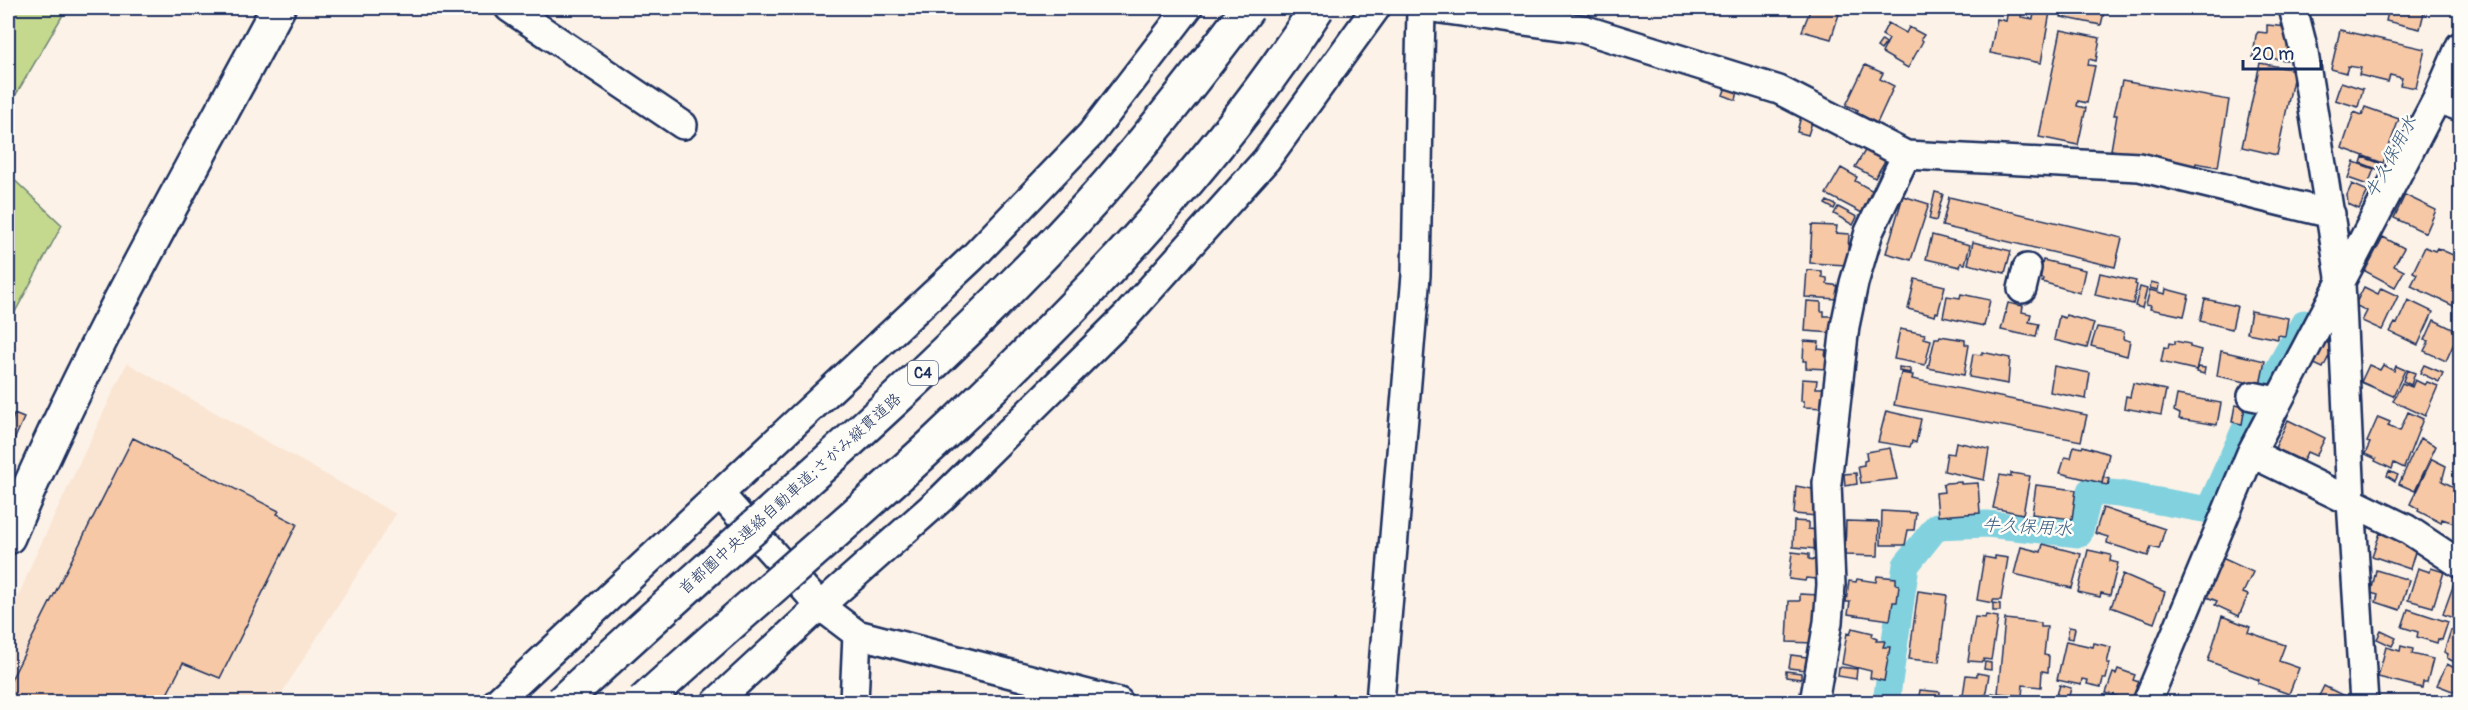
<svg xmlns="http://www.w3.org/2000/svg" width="2468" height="710" font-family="Pangolin,'Klee One',sans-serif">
<rect width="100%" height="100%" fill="#fcf2e7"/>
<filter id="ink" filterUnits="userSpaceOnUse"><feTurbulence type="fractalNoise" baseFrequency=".0167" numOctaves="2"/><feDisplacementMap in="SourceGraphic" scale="12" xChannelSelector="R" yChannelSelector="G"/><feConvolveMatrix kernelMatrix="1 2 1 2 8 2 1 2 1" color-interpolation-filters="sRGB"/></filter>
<g filter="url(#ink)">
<path fill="#fae5d3" d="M127 363 396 514 276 702H8V622L32 563Z"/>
<path fill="#c4d98e" stroke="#708476" stroke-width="1.5" d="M8 8H67L8 108Z
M8 174 62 225 8 325Z"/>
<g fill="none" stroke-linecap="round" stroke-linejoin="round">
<path stroke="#82d1df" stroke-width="27" d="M1886 702 1906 565 1937 526 1987 524 2079 534 2090 491 2119 494 2209 510 2245 429 2304 323"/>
</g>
<path fill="#f6c8a5" stroke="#1b2f5e" stroke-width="1.5" d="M1811 8H1841L1831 39 1802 31Z
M2063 8H2105L2101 25 2061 17Z
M2346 8H2358L2366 9 2364 15 2345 11Z
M2368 8H2425L2420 29 2386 21 2388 12Z
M2035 9 2050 12 2041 63 1990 53 1997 19 2006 21 2008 10 2022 12 2021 17 2033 19Z
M1888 23 1906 33 1909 27 1924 35 1921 39 1923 41 1908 68 1882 53 1889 39 1882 35Z
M2267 25 2289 27 2287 60 2253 57 2256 35 2258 32 2267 33Z
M2061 30 2100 38 2096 61 2089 59 2088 65 2095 66 2087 103 2078 101 2077 106 2086 108 2078 145 2039 137Z
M2340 30 2425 49 2416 88 2400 85 2402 78 2390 75 2388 82 2359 75 2361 68 2348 66 2346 73 2331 69Z
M1882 40 1886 43 1881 50 1877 47Z
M2260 63 2295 70 2277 155 2242 147Z
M1865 65 1883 73 1880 79 1894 86 1877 123 1857 113 1858 110 1846 105Z
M2122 81 2229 100 2218 167 2196 163 2195 166 2155 159V155L2148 154V156L2111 150 2117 115H2114Z
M2341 82 2363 89 2358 107 2335 100Z
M1726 87 1738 91 1736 100 1723 95Z
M2365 107 2399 119 2383 163 2342 148 2354 112 2362 115Z
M1801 116 1813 119 1808 135 1797 132Z
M1866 149 1885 161 1875 178 1855 167Z
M2363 157 2379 163 2377 169 2361 163Z
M2354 162 2374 169 2368 185 2348 178Z
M1841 168 1857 177 1855 181 1875 192 1862 213 1826 194Z
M2352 184 2368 191 2359 209 2348 204 2347 195Z
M1935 192 1943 194 1936 221 1929 219Z
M2405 195 2436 210 2426 233 2394 218Z
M1903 196 1929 204 1911 260 1886 253Z
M1949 197 2122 238 2115 267 1942 226Z
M1827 201 1836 205 1834 209 1825 204Z
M1838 207 1857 217 1853 225 1834 214Z
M1812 225 1837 226 1836 233 1849 234 1847 265 1810 263Z
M1932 235 1970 245 1965 264 1961 263 1960 267 1926 259Z
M2383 237 2404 248 2394 266 2404 271 2395 287 2365 271Z
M1973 242 2011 251 2005 273 1968 264Z
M2425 247 2435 251 2437 248 2460 258V309L2411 286 2417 274 2413 272Z
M2043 260 2085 270 2080 293 2042 282 2043 279 2039 278Z
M1807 270 1822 271V277L1827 278V284L1839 286 1838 299 1805 297Z
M2100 273 2136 281 2135 284 2137 285 2133 304 2095 295Z
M1915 279 1945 286 1938 313 1936 312 1935 316 1908 309Z
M2151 282 2159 284 2158 290 2150 288Z
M2140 287 2147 289 2142 308 2135 306Z
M2364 287 2378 294 2381 288 2398 296 2382 330 2362 321 2367 311 2355 305Z
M2166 289 2189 295 2184 316 2150 309 2151 306 2146 305 2150 290 2165 294Z
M1961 294 1990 300 1984 326 1943 317 1947 296 1960 298Z
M2205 299 2237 306 2232 329 2200 321Z
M2408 300 2433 312 2418 345 2390 332 2395 323 2397 324Z
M1807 301 1821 302V311H1824V316H1834L1833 333 1805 331Z
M2008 303 2023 306 2022 312 2031 314 2029 322 2039 324 2036 337 2001 330Z
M2251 311 2288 318 2285 336 2278 335V339L2247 333Z
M2066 315 2094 323 2087 348 2054 340 2059 316 2065 318Z
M2434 320 2459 332 2446 361 2424 351 2429 341 2425 340Z
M2097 327 2124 332 2123 339 2130 341 2127 356 2091 346Z
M1900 329 1925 334 1924 338 1931 340 1925 365 1894 359Z
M1940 336 1965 340V344L1969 345 1964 375 1928 368 1935 338H1939Z
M1804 341 1819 342 1818 349 1826 350 1825 357H1829L1828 369 1806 368V361H1803Z
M2175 341 2190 344V347L2201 350 2196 370 2161 362 2164 347 2168 348 2169 343 2175 344Z
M2324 341 2332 345 2329 350 2331 352 2323 368 2312 363Z
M2221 351 2265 361 2260 385 2217 376Z
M1982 352 2010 358 2008 384 1969 377 1973 354 1982 355Z
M2369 365 2380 370 2383 365 2394 371 2396 366 2405 370 2393 396 2361 382Z
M2424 365 2443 373 2439 382 2420 373Z
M2054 366 2090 373 2086 399 2050 392Z
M1899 367 1911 369V373L1899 371Z
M2198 367 2205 368 2204 374 2197 372Z
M2407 370 2415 373 2411 385 2403 381Z
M1901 373 1913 375 1912 379 2087 415 2081 441 1894 405Z
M1802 379 1817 380 1816 388H1823V395H1826V408L1804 407V401H1801Z
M2415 380 2425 385 2427 382 2438 386 2425 416 2393 401 2402 383 2412 387Z
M2133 383 2166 390 2161 415 2124 408 2126 396 2130 397Z
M2177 395 2221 403 2217 425 2179 419 2180 414 2174 411Z
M2235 405 2245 407 2242 424 2232 422Z
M1886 411 1921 419 1916 443 1912 441 1910 447 1878 442Z
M2408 412 2423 419 2404 468 2394 463 2392 469 2375 461 2376 459 2365 454 2370 443 2367 442 2378 417 2390 422 2388 426 2400 431Z
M14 414 24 418 15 438 8 435Z
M2288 420 2325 438 2316 456 2307 452 2303 461 2275 448Z
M133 438 279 511 277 514 297 524 220 678 183 663 163 702H8V686Z
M2420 438 2436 446 2415 491 2399 484Z
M1956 442 1989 449 1984 480 1944 471 1947 453 1954 454Z
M2074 446 2082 448 2083 446 2109 454 2102 483 2060 473 2065 457 2071 458Z
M1890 448 1897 479 1861 483 1858 466 1864 465V461L1867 460 1866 452Z
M2432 459 2446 466 2442 481 2460 490V525L2442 519 2441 523 2418 511 2419 509 2410 504Z
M2389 471 2398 475 2395 481 2387 476Z
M1856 473 1857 484 1845 486 1844 474Z
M2011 473 2030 476 2023 514 1993 508 2000 475 2011 477Z
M2103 477 2110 479 2108 485 2102 484Z
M1961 482V484L1978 483 1980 513 1938 516 1936 493 1944 492 1943 485 1946 483Z
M2036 485 2076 490 2072 519 2032 514Z
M1796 486 1818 490 1817 516 1794 514Z
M2103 508 2165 529 2159 549 2151 547 2148 556 2107 543 2108 537 2095 533Z
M1882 511 1916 513 1914 530H1908L1905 545H1881Z
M1794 521 1808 522V529L1818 530 1817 549 1793 547Z
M1846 521 1879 522 1878 556 1845 555Z
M2380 533 2408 543 2407 546 2416 549 2410 569 2372 556Z
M2043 544 2081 554 2072 588 2014 574 2021 547 2041 552Z
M2088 550 2111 555 2110 561 2118 563 2110 595 2101 593 2100 597 2078 592Z
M1792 552 1809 554V559L1822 561 1820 576H1817L1816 579 1806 578 1805 581 1789 579Z
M1995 556 2008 558 2001 600H1993V603L1977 600 1984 557 1995 559Z
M2222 558 2253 572 2243 593 2248 595 2239 616 2215 605 2217 601 2204 596Z
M2418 568 2430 572 2431 568 2444 572 2433 607 2408 600Z
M2376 570 2409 580 2400 610 2376 602 2378 595 2371 593Z
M2123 574 2165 592 2154 623 2111 607Z
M1877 576 1896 578V584L1899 585 1897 602H1893L1890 620 1848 614 1850 602H1846L1849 581 1856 582 1857 579 1876 582Z
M2455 581 2460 583V621L2443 614Z
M1918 591 1947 595 1939 662 1909 659Z
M1800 594 1819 595 1813 643 1787 642 1789 601H1800Z
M1993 603 2000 604V611H1993Z
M2408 609 2448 622 2442 640 2438 639 2437 643 2417 637 2418 632 2402 627Z
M1986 615 1998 617 1991 660 1984 659 1983 662 1968 661 1975 617 1985 618Z
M2222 616 2250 627 2248 632 2285 645 2279 661 2299 668 2289 694 2258 683 2259 680 2208 661Z
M2005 619 2041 623V627H2047L2044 655 2049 656 2048 672 2042 671 2041 687 2023 685 2022 696 1998 693Z
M2069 627 2075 628 2073 639 2067 638Z
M1852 628 1873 633 1872 636 1877 638 1876 641H1885L1883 647H1890L1884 681 1870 678 1871 671 1842 664 1847 633 1850 634Z
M2451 630 2460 633V665L2447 658 2448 654 2444 652Z
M2381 631 2396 638 2392 646 2377 639Z
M2066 641 2093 647 2094 643 2111 647 2107 663H2110L2106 679H2103L2101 687 2087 684 2088 680 2082 679 2081 685 2057 680Z
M2401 646 2413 649 2412 654 2433 659 2427 682H2423L2422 688 2378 677 2386 647 2400 651Z
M1791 655 1807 657 1805 670 1789 668Z
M1985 662 1991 663V670L1984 669Z
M2447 664 2460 671V694L2437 685Z
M1839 667 1857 669 1856 679 1838 676Z
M2118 669 2135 675 2133 680 2142 683 2135 702 2106 693 2113 673 2116 674Z
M1786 671 1801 673V679L1786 677Z
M1977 673 1989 675 1984 702H1962L1966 675 1977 676Z
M2060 685 2071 688 2069 696 2083 702H2051L2052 697 2056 698Z
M2324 686 2348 698 2345 702H2316Z
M1920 690 1940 692 1939 702H1918Z
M1992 693 2016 697 2015 702H1991Z"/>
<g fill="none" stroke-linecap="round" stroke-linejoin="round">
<defs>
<path id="street" d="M509 8 683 125
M1433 8 1583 29 1779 90 1906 155 2139 167 2331 214
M2293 8 2303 47 2341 283 2351 501 2364 702
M2437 99 2460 107
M2022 289 2027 268
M2252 396 2277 401
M2251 453 2407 529 2460 564
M719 493 820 606 857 634 1119 702
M497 702 972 258 1091 134 1188 8
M716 702 820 606 942 498 1127 315 1266 160 1376 8
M854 702 857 634
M1380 702 1416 275 1421 8
M1814 702 1828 622 1831 585 1827 483 1845 326 1854 283 1869 232 1906 155
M2147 702 2251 453 2437 99 2460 46"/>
<path id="secondary" d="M8 537C85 354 185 182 278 8"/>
</defs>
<use href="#street" stroke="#1b2f5e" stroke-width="32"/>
<use href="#secondary" stroke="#1b2f5e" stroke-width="38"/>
<use href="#street" stroke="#fdfcf7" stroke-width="27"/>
<use href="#secondary" stroke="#fdfcf7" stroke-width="33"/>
<defs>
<path id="highway-bridge" d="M562 702C738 536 928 383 1091 203 1147 141 1198 75 1248 8
M643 702C738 615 837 533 931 446 1073 312 1211 172 1317 8"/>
</defs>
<use href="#highway-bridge" stroke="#1b2f5e" stroke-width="38" stroke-linecap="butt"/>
<use href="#highway-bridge" stroke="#fdfcf7" stroke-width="33"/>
</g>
</g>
<g text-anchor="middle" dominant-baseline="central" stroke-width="5" stroke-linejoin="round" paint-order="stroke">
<rect fill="#fdfcf7" stroke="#5f6c8c" stroke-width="1.5" x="908" y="361" width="30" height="24" rx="4.5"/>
<g font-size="15" font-weight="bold" fill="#1b2f5e">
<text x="923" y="373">C4</text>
</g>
<g font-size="16" fill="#1b2f5e" stroke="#fdfcf7">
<text transform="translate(790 494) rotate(-42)">首都圏中央連絡自動車道;さがみ縦貫道路</text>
</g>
<g font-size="18" font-style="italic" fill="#35587e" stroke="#fdfcf7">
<text transform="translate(2391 157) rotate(-62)">牛久保用水</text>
<text transform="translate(2027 527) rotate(3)">牛久保用水</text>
</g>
</g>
<rect width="2468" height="710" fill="none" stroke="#fdfcf7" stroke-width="30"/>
<rect x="15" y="15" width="2438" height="680" fill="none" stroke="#1b2f5e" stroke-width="2" filter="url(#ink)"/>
<path d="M2243 60v9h78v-9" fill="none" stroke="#1b2f5e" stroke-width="3"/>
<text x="2252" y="60" font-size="18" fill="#1b2f5e" stroke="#fdfcf7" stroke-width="4.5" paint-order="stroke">20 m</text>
</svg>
